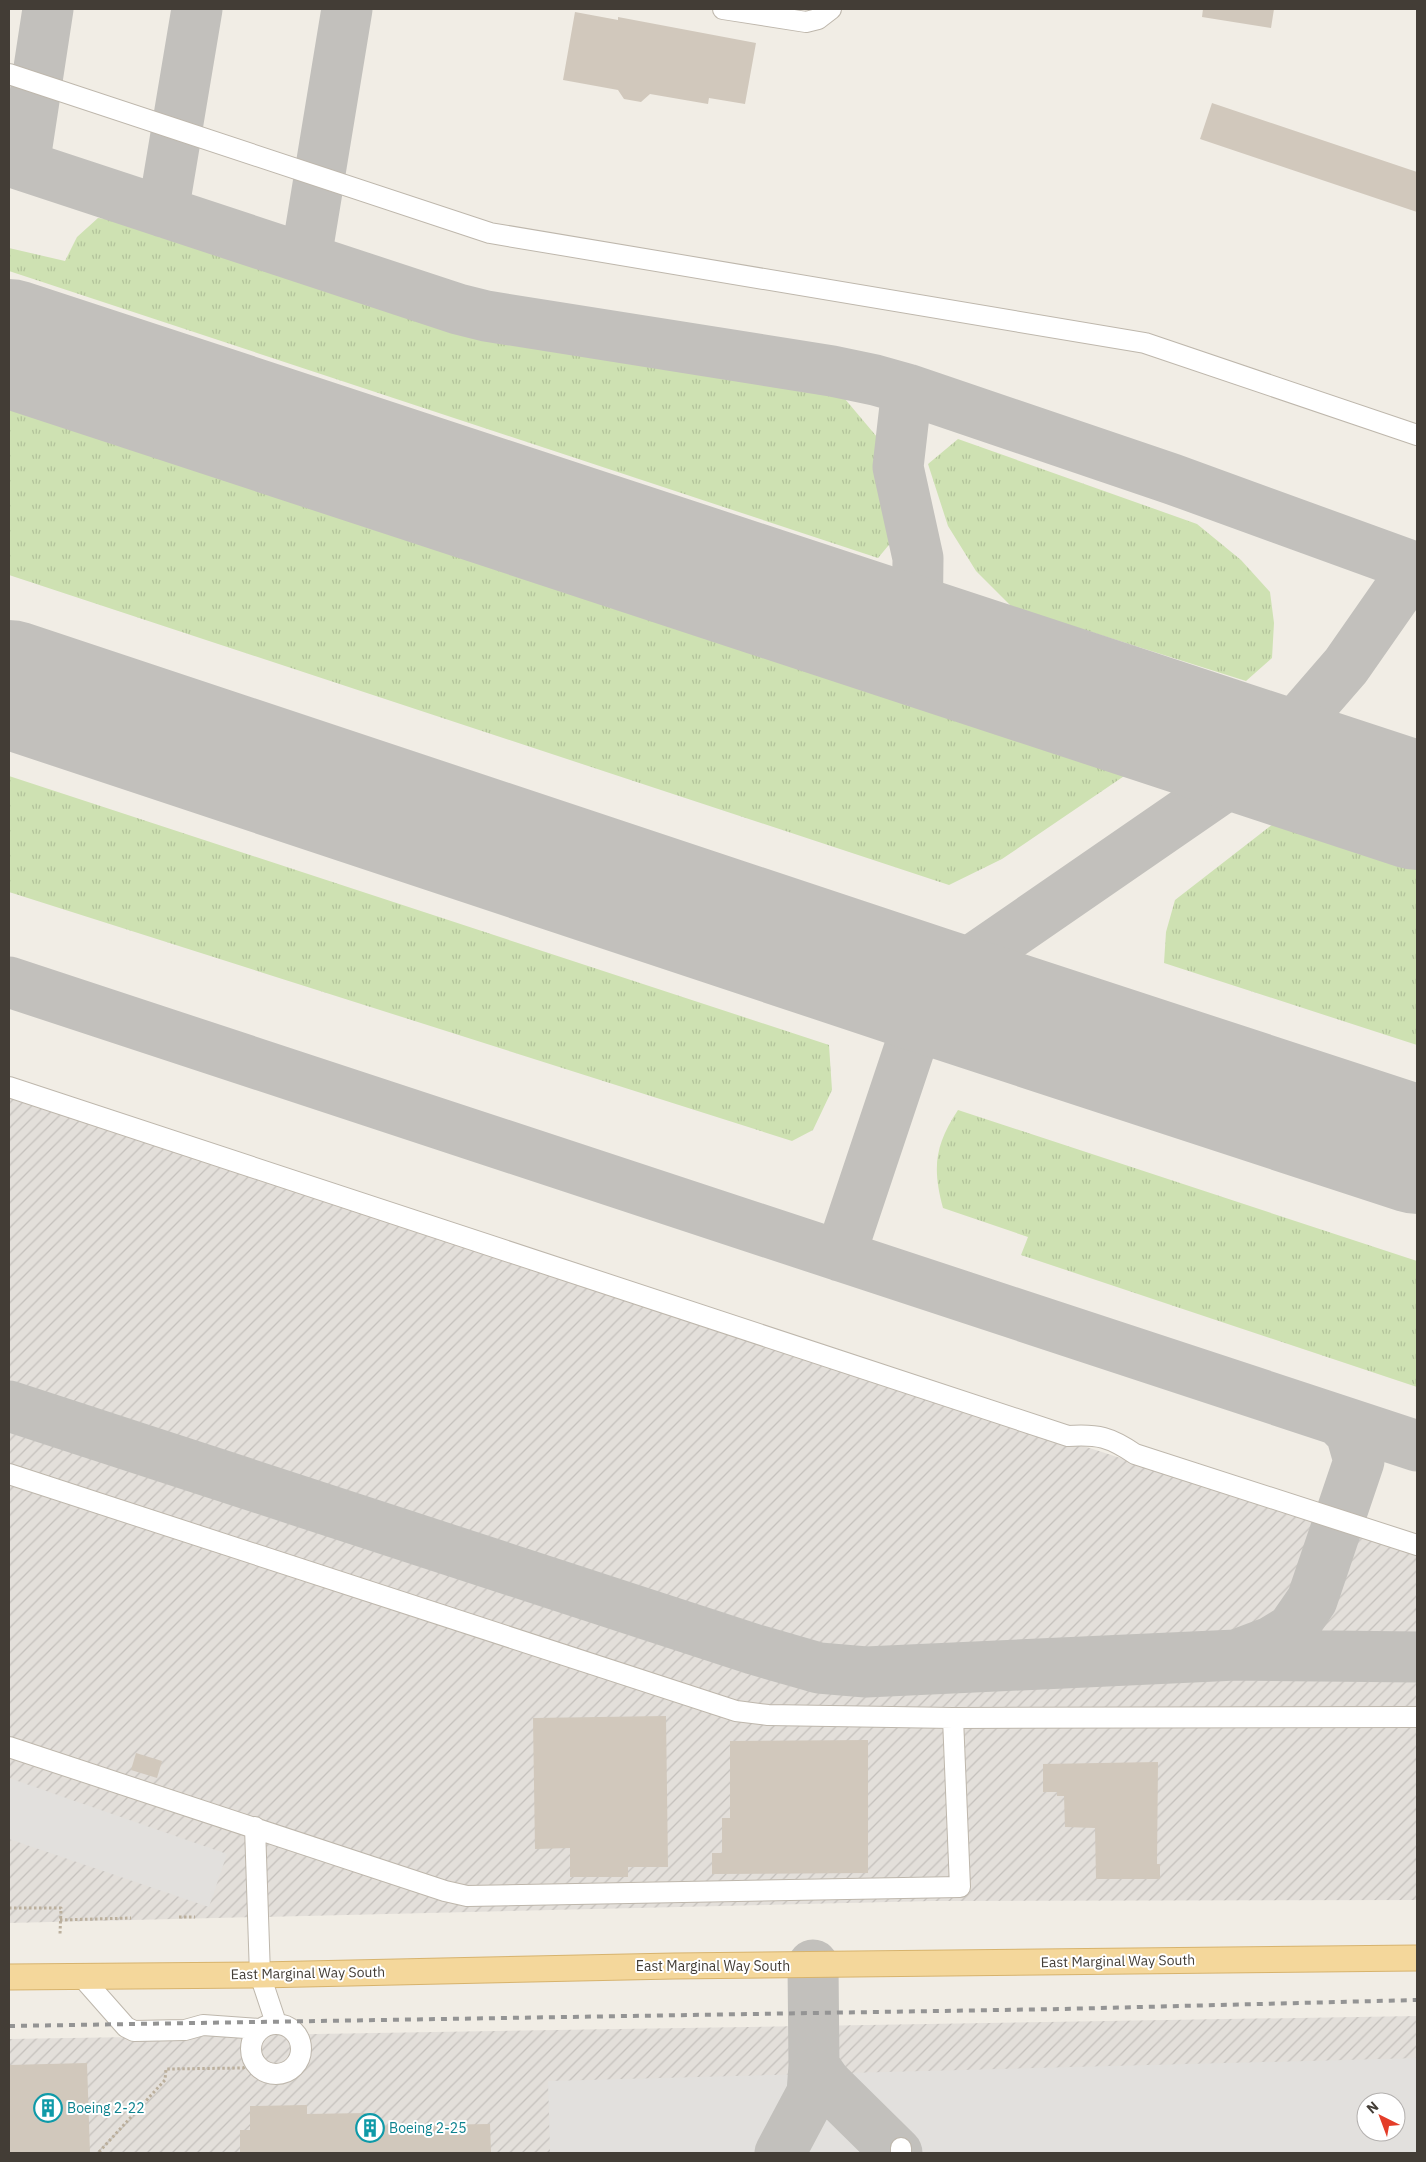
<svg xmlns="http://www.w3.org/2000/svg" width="1426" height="2162" font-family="'IBM Plex Sans',sans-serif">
<defs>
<pattern id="industrial-furrows" width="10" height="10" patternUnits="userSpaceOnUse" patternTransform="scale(1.25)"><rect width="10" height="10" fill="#e3dfda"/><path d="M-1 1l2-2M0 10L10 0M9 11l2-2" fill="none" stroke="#c4c0bc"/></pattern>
<pattern id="grass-tufts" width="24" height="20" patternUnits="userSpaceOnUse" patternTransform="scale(1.25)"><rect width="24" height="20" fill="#cee1b2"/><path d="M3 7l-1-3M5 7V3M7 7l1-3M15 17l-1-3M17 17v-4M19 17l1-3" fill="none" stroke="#b2c29a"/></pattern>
</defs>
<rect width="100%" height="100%" fill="#f1ede5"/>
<path fill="url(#industrial-furrows)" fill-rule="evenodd" d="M9 1098 1417 1554V1900L932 1901 9 1923Z
M1417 2016V2153H9V2039ZM1366 2102H1396V2132H1366Z"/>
<path fill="url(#grass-tufts)" d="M98 218 122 221 470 336 806 388 845 399 877 437 893 511V540L878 558 9 271V248L65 261 77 237Z
M9 405 1133 770 1002 859 949 885 9 575Z
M958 439 1197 524 1241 560 1270 592 1274 623 1272 658 1246 681 1012 607 976 571 948 526 928 464Z
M9 776 829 1045 832 1090 813 1130 792 1141 9 892Z
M1282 817 1417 862V1045L1164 963 1166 932 1175 900Z
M958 1110 1417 1261V1387L1021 1255 1028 1237 943 1208C932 1167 935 1145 958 1110Z"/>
<path fill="#e2e0dd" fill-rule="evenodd" d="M9 1778 227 1854 209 1907 9 1839Z
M1417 2058V2153H550L548 2081ZM1366 2102H1396V2132H1366Z"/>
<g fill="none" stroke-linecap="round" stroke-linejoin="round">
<path stroke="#c2c0bc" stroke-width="51" d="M9 161 458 309 486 316 832 371 875 380 907 389 1172 479 1417 568
M24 166 48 9
M163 212 197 9
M306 258 347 9
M907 389 898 467 918 558 917 642
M9 982 1417 1446
M840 1256 929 990 1267 757 1346 666 1415 567
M9 1406 753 1649 819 1668 866 1672 1236 1655 1417 1657
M1239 1654 1271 1642 1292 1629 1312 1600 1359 1461 1351 1433 1338 1420
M813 1965 814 2066 826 2083 897 2153
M780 2153 812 2093 814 2066"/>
<path stroke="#c2c0bc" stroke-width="128" d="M9 343 1417 806
M9 684 929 990 1417 1150"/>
</g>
<path fill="#d1c8bc" d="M1203 9H1274L1271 28 1202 17Z
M575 12 618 20V17L756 43 745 104 709 98 708 104 650 94 641 102 624 99 618 90 563 80Z
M1212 103 1417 172V212L1200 139Z
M666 1716 668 1867H628V1877H570V1848L535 1849 533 1718Z
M868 1740V1873L712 1874V1853H722V1818H730V1741Z
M136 1753 162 1761 157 1778 131 1770Z
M1158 1762 1157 1864H1160V1879H1096L1095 1828 1065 1827 1064 1796H1057V1792H1043V1764Z
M87 2063 90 2153H9V2065Z
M307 2105V2114L366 2113V2126L490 2124 491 2153H240V2130H250V2106Z"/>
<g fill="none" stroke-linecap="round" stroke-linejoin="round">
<defs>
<path id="minor" d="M723 9 806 22 818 19 831 9
M9 74 490 233 1145 343 1417 435
M9 1087 1068 1436C1098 1434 1110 1437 1135 1454L1417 1545
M9 1474 736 1711 768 1715 953 1718 1417 1717
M9 1747 445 1891 467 1896 960 1887 953 1718
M255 1827 260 1975 276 2023
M81 1976 126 2027 134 2031 185 2030 203 2025 259 2029
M251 2049a25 25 0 1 1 50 0a25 25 0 1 1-50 0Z
M901 2148V2153"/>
<path id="major" d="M9 1977 260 1975 674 1966 1417 1958"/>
</defs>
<use href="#minor" stroke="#beb7ac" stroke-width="22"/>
<use href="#major" stroke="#d7b36d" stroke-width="27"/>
<path stroke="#bbaf9c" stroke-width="3" stroke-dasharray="2.5 2.5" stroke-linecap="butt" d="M9 1908H61L60 1934
M179 1917H195
M60 1920 131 1918
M99 2152 165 2080 166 2069 243 2068 254 2062"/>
<use href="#minor" stroke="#fff" stroke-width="20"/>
<use href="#major" stroke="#f4d79b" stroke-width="25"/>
<path stroke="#949494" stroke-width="4" stroke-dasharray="6 6" stroke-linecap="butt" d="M9 2026 1061 2009 1417 2000"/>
</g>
<defs>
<symbol id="building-ring" viewBox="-11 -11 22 22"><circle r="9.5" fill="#fff" stroke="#0f9aa8" stroke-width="1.5"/><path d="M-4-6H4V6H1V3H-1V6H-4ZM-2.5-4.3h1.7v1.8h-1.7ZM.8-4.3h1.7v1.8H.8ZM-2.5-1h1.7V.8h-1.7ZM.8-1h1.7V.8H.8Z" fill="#0f9aa8"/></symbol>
</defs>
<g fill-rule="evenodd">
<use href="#building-ring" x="32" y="2092" width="32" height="32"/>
<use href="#building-ring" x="354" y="2112" width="32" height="32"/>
</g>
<g text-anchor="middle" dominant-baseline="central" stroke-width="4" stroke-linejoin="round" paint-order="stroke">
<g font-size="14" fill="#433d36" stroke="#fff">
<text transform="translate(1118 1961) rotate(-1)">East Marginal Way South</text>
<text x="713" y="1966">East Marginal Way South</text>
<text transform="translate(308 1973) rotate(-1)">East Marginal Way South</text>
</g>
<g font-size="14" fill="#0d838f" stroke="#fff" text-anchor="start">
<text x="67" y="2108">Boeing 2-22</text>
<text x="389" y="2128">Boeing 2-25</text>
</g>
</g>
<rect width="1426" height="2162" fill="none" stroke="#433d36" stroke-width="20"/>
<g transform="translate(1381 2117) rotate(318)"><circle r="24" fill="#ffffff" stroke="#b4b1af"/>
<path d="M0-4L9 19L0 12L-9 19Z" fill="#e43d29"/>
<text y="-8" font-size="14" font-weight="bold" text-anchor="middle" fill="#433d36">N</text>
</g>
</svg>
